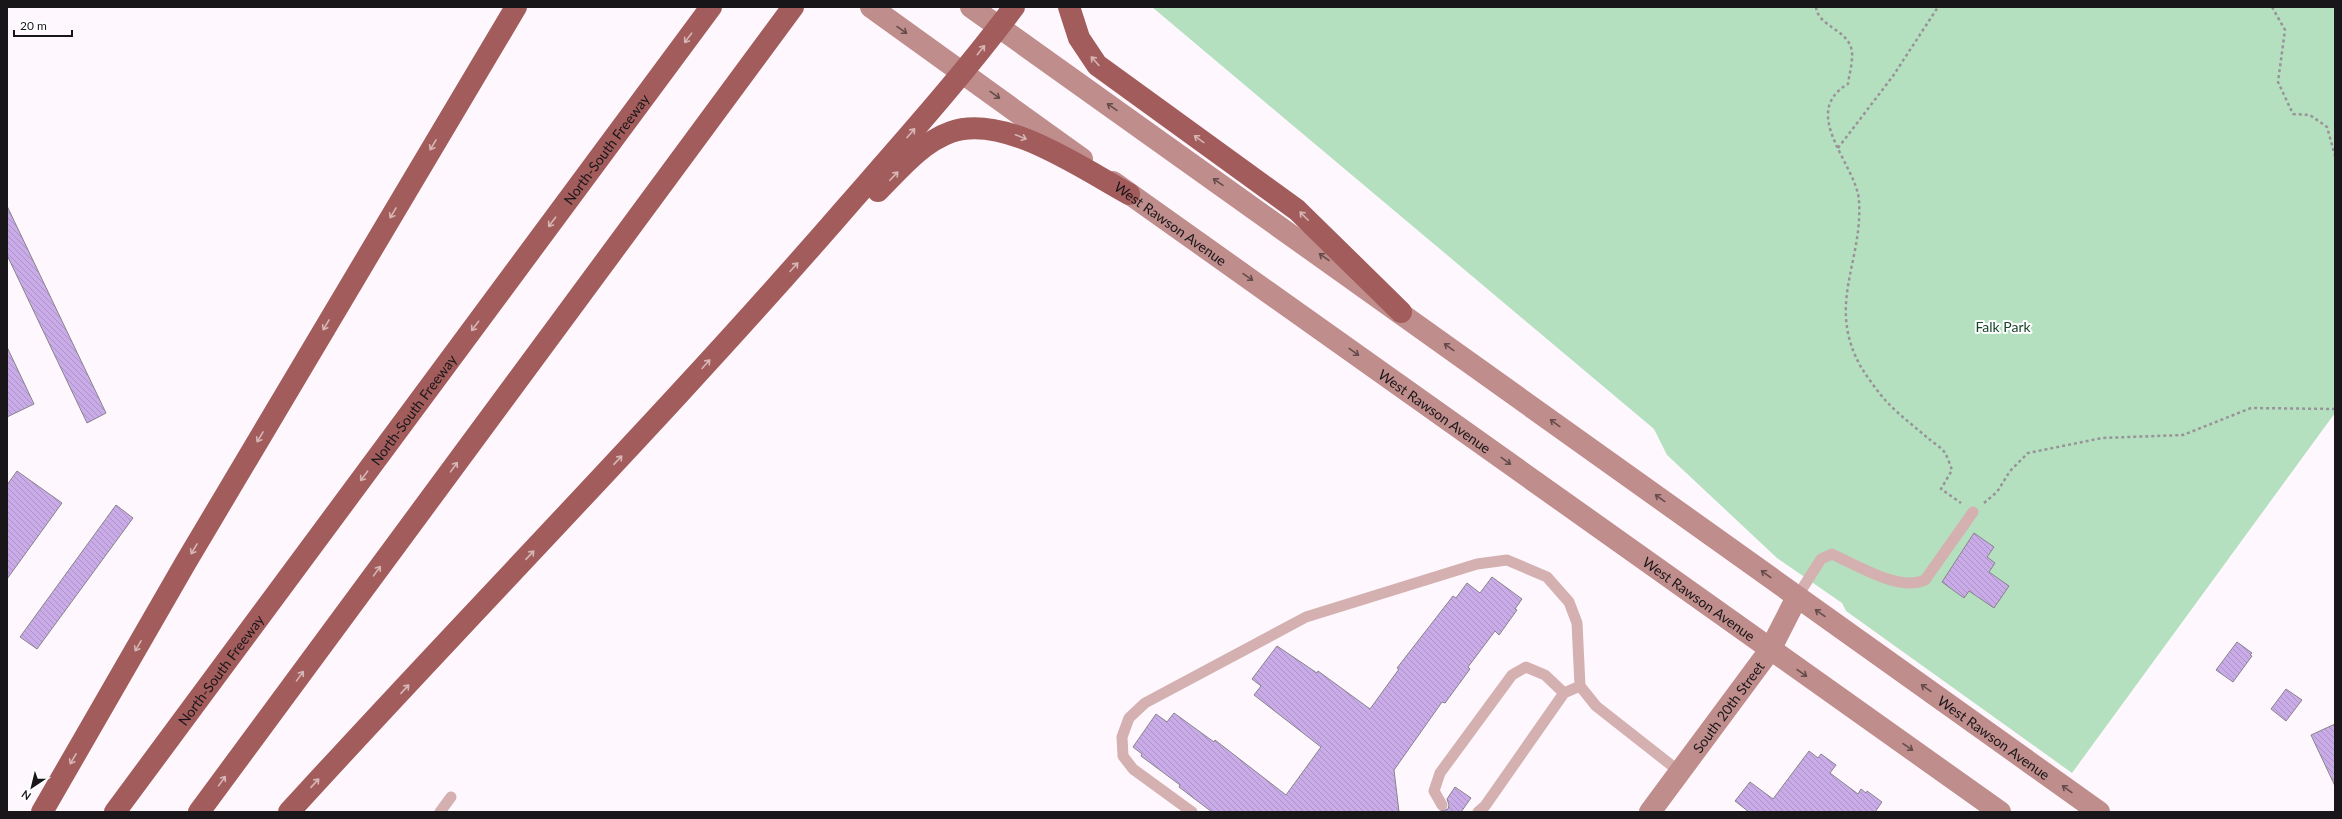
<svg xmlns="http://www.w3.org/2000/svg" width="2342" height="819" font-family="Lato,sans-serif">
<defs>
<pattern id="building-back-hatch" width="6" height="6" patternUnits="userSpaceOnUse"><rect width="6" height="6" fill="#c9abe8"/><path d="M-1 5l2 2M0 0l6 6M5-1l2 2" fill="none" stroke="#ac92c6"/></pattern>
</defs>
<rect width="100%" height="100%" fill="#fef8fe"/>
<path fill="#b5e0c0" d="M1152 7H2335V413L2072 773 1846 611 1842 603 1777 558 1667 455 1654 429Z"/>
<path fill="url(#building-back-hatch)" stroke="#87838b" d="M7 206 106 413 87 423 7 255Z
M7 347 34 404 7 417Z
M17 471 62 503 7 579V485Z
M116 505 133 518 37 649 20 637Z
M1974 533 1994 547 1987 557 1995 563 1989 572 2009 586 1994 608 1969 591 1964 598 1942 582Z
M1492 577 1522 599 1515 609 1517 610 1499 635 1495 631 1468 667 1470 669 1445 703 1442 702 1394 770 1399 812H1212L1179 787 1180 785 1141 756 1142 754 1133 747 1156 714 1167 722 1174 713 1214 742 1215 740 1286 795 1321 747 1254 695 1261 686 1252 679 1277 646 1317 673 1318 671 1370 709 1399 669 1397 668 1453 596 1456 598 1467 583 1480 593Z
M2237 642 2252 653 2250 655 2252 656 2233 682 2216 670Z
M2286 689 2302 700 2286 721 2271 709Z
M2335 724V786L2311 735Z
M1809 751 1818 758 1821 754 1836 765 1830 773 1858 794 1861 789 1866 793 1867 791 1882 802 1875 812H1749L1735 801 1750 782 1773 799Z
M1455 787 1471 798 1461 812H1437L1448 809 1449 805 1447 799Z"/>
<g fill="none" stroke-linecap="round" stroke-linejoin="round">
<path stroke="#989398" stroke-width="2.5" stroke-dasharray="3 3" stroke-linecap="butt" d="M1816 7C1818 27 1849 29 1852 52 1853 62 1849 75 1848 84 1798 113 1857 165 1859 201 1863 262 1826 305 1861 367 1868 378 1877 391 1886 401 1899 415 1915 427 1929 439 1934 443 1942 448 1945 453 1948 458 1950 465 1952 470L1941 489 1961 503
M2272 7 2285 30 2278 82 2293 114 2310 115 2327 127 2335 156
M1838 148 1893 76 1938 7
M1984 503 1997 492 2010 471 2028 453 2102 438 2183 435 2251 408 2335 409"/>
<path stroke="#d4b1b0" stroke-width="11" d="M1797 597 1821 559 1832 554C1856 565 1900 592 1925 580L1973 512
M1442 805 1434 791 1440 773 1512 675 1526 667 1545 675 1564 693
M440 812 451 797
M1192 812 1133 769 1123 756 1122 737 1129 718 1145 703 1306 617 1477 564 1507 560 1547 577 1569 602 1577 623 1580 686 1596 706 1680 772
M1478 812 1485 806 1564 693 1580 686"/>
<g stroke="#bf8d8b" stroke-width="22">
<path d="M871 7 1082 159"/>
<path id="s1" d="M971 7 2099 812"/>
<path id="s2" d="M1113 182 2000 812"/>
<path id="s3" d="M1650 812 1770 650 1797 597"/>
</g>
<g stroke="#a15c5b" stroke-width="22">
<path d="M1069 7 1079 38 1097 65 1297 210 1401 312"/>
<path d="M878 191C900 169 921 143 951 132 1004 113 1083 169 1129 194"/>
<path d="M42 812 186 562 516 7"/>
<path id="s4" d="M115 812 711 7"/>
<path d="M199 812 793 7"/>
<path d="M289 812C475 608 669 412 850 203 906 139 963 75 1014 7"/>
</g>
</g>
<defs><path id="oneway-shaft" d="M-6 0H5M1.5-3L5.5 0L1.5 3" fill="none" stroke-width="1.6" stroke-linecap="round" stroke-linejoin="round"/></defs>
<g stroke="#644c4c">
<use href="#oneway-shaft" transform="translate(902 30) rotate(35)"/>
<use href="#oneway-shaft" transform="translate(995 95) rotate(36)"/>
<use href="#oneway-shaft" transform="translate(1112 107) rotate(-145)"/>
<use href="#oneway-shaft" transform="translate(1218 182) rotate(-145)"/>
<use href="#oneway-shaft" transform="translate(1324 257) rotate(-145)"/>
<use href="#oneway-shaft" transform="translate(1248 277) rotate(35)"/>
<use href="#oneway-shaft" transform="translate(1449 347) rotate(-144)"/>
<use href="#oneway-shaft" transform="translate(1354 352) rotate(36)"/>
<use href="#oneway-shaft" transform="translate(1555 423) rotate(-144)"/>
<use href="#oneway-shaft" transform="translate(1506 461) rotate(36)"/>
<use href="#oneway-shaft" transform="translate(1660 498) rotate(-144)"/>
<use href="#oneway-shaft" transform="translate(1766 574) rotate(-144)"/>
<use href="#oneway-shaft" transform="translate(1820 613) rotate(-145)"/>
<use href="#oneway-shaft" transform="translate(1802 673) rotate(35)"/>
<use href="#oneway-shaft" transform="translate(1926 688) rotate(-145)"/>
<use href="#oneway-shaft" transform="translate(1908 747) rotate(35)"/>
<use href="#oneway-shaft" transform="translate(2067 789) rotate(-144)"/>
</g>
<g stroke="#d5b6b5">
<use href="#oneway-shaft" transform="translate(688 38) rotate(127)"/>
<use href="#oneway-shaft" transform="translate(981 50) rotate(-51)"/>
<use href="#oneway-shaft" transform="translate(1095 61) rotate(-132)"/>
<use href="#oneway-shaft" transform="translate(911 133) rotate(-49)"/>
<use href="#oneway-shaft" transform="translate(1021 137) rotate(22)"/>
<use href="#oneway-shaft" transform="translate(1199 139) rotate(-144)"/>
<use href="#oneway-shaft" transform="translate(433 145) rotate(121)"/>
<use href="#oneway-shaft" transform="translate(894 176) rotate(-46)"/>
<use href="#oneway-shaft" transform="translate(393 213) rotate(121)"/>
<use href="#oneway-shaft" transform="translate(1304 216) rotate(-135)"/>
<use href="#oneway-shaft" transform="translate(552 222) rotate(127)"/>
<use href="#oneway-shaft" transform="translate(794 267) rotate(-48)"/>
<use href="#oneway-shaft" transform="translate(326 325) rotate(121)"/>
<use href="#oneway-shaft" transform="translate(475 326) rotate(127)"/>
<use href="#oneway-shaft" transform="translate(706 364) rotate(-48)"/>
<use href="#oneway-shaft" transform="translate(260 437) rotate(121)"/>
<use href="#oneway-shaft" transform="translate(618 460) rotate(-47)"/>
<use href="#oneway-shaft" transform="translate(454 467) rotate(-54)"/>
<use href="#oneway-shaft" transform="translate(364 476) rotate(127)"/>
<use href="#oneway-shaft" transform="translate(194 549) rotate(121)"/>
<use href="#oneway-shaft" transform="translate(530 555) rotate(-47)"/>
<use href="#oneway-shaft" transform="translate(377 571) rotate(-54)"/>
<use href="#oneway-shaft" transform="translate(138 646) rotate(120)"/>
<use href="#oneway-shaft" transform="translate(300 676) rotate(-54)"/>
<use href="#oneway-shaft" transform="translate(405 689) rotate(-47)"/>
<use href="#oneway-shaft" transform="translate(73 759) rotate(120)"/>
<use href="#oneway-shaft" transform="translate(222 781) rotate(-54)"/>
<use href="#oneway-shaft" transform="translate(315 783) rotate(-47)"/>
</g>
<g text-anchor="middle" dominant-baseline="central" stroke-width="4" stroke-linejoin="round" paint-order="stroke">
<g font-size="14" fill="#191619" stroke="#fff">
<text stroke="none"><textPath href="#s4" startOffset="825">North-South Freeway</textPath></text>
<text stroke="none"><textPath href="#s2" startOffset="71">West Rawson Avenue</textPath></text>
<text stroke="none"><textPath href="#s4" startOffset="501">North-South Freeway</textPath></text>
<text stroke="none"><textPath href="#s2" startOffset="395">West Rawson Avenue</textPath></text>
<text stroke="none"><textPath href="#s2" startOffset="719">West Rawson Avenue</textPath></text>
<text stroke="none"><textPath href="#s4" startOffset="177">North-South Freeway</textPath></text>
<text stroke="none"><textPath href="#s3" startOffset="131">South 20th Street</textPath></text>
<text stroke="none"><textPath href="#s1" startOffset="1257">West Rawson Avenue</textPath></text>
</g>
<g font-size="14" fill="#164426" stroke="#fff">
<text x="2003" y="326">Falk Park</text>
</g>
</g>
<rect width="2342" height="819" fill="none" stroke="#191619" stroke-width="16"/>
<g transform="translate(32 787) rotate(215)" stroke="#ffffff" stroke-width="3" paint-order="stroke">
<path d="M0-3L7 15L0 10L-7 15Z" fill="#191619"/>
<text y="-6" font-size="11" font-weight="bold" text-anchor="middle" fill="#191619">N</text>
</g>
<path d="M14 30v6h58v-6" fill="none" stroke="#191619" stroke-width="2"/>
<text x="20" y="30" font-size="12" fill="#191619" stroke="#ffffff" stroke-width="3" paint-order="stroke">20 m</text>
</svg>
